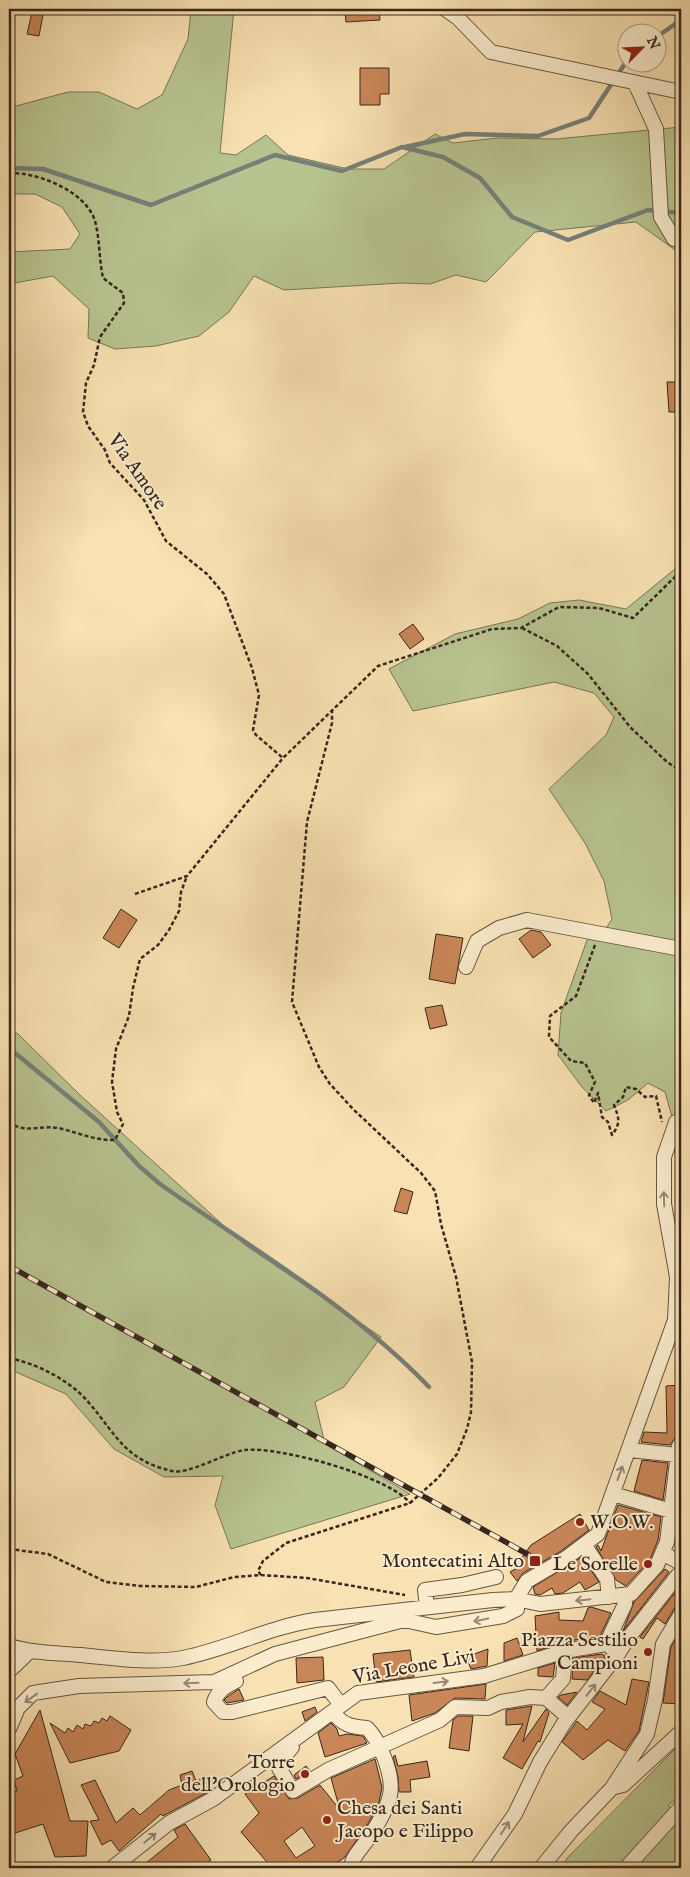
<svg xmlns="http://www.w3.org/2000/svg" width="690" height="1877" font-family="'IM FELL English',serif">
<rect width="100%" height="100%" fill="#f8e1b2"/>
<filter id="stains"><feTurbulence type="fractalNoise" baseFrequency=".004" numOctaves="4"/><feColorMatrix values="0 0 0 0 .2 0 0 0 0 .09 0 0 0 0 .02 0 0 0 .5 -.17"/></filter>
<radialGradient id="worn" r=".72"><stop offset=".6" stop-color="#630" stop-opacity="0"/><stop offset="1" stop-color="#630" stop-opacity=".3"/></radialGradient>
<path fill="#b8c490" stroke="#787657" d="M191 9H234L220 153 236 155 266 135 288 155 348 169H384L435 134 453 143 497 138 556 139 681 127V254L636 222 535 232 486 282 456 275 430 284 401 283 284 290 254 276 229 312 199 336 156 346 115 349 88 338 89 309 53 276 9 284V252L70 249 80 234 62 207 35 194H9V110L16 106 68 92H99L137 109 162 95 188 39Z
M681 564V1113L672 1117 665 1092 648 1083 628 1100 606 1111 582 1087 558 1055 561 1013 587 940 605 930 612 919 604 881 585 843 549 789 606 735 614 717 594 693 554 682 413 711 389 669 455 634 518 619 550 603 579 600 626 609Z
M9 1029 18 1034 80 1095 245 1245 381 1337 344 1387 315 1402 325 1444 410 1494 231 1549 215 1505 223 1476 164 1477 114 1449 66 1394 9 1369Z
M681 1743V1796L668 1805 681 1824V1868H560L568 1857Z"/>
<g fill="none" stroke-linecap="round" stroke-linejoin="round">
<path stroke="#768079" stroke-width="4.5" d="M658 36 681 20
M405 147 465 134 538 136 589 118 628 59
M9 168 43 169 151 205 275 155 342 171 402 147 443 157 480 178 512 217 568 240 648 210 681 213
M9 1048 99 1122 139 1166 160 1184C252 1249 350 1305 429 1387"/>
</g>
<path fill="#c98658" stroke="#37271e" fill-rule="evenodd" d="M345 9H379L380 20 346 22Z
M32 12 43 15 39 36 27 34Z
M360 68H389V94H380V105H360Z
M667 382H681V412H669Z
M413 624 424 639 410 649 399 634Z
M121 909 137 920 119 948 103 938Z
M531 930 541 932 551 945 533 958 519 939Z
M436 934 463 938 455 984 429 979Z
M442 1005 447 1025 430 1029 425 1008Z
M401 1188 413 1192 407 1214 394 1211Z
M681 1385V1436L675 1438 670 1445 641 1442 644 1432 667 1433 666 1386Z
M642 1460 668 1463 663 1500 634 1491Z
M681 1499V1548L675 1545Z
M618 1505 661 1517 658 1540 650 1560 626 1586 616 1580 596 1547 598 1545 601 1551Z
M580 1514 589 1530 561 1551 523 1573 517 1581 510 1572 523 1565 520 1560 531 1545Z
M582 1557 599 1582 585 1590 580 1582 563 1593 555 1594 552 1588 540 1595 535 1594 533 1587Z
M665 1569 669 1572 623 1631 634 1602Z
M681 1585V1605L674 1609 665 1624 657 1618 643 1639 640 1637Z
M591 1607 611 1613 600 1636 563 1642 537 1651 535 1616 559 1612V1620L583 1621 588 1608Z
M681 1631V1659L678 1675H681V1704L663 1703 671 1647Z
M517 1638 523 1655 504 1661V1643Z
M488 1649 487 1666 471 1669 466 1657Z
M410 1650 414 1677 376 1682 373 1654Z
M602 1654 605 1656 587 1680 572 1679 573 1658Z
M323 1657 324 1680 297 1683 296 1658Z
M555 1663 553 1677 538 1676V1668Z
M632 1679 649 1682 639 1731 625 1751 608 1740 583 1760 562 1742 577 1721 587 1730 605 1709 592 1702 600 1691 626 1705Z
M486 1684 485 1699 455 1698 435 1713 412 1721 409 1695Z
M239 1689 244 1700 227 1703 224 1700 227 1697Z
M577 1692 567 1705 558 1697 561 1695Z
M532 1706 523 1742 546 1709 549 1713 540 1742 538 1741 522 1769 503 1758 523 1724 506 1725V1710Z
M315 1707 317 1712 305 1721 302 1712Z
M40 1710 70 1821H88L86 1856 55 1857 43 1824 9 1835V1793L17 1791 14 1780 23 1776 15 1754Z
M110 1716 131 1730 119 1751 70 1763 50 1723 65 1733 68 1728 73 1732 77 1725 83 1729 85 1724 91 1726 94 1721 99 1723 102 1718 107 1721Z
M458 1716H473L469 1751 449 1748 453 1720Z
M331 1723 337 1729 339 1736 347 1734 363 1736 367 1743 325 1757 318 1733Z
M395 1755 398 1766 427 1761 430 1777 410 1780 411 1792H399L398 1777 393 1757Z
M375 1759 382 1787 379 1802 369 1822 345 1857 330 1868H272L241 1832 259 1813 245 1794 274 1776 289 1799 298 1798 320 1785 340 1810 331 1778ZM302 1827 315 1846 296 1858 284 1841Z
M306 1766 310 1771 296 1779 294 1775Z
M192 1771 196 1781 205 1778 210 1791 163 1816 161 1814 119 1851 111 1840 102 1845 90 1821 99 1820 81 1785 95 1780 116 1823 133 1808 140 1815 169 1790 182 1785 180 1775Z
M185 1824 211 1860 200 1867 197 1862 190 1868H140L178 1837 174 1830Z"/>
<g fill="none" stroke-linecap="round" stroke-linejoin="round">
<defs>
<path id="minor" d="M445 9 458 18 491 52 681 92
M635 83 656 129 661 217 674 239 681 240
M466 967 477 941 499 928 527 920 681 949
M629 1450 678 1455
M613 1494 671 1511
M585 1546 607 1579 609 1597
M662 1553 681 1563
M516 1599 527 1581 566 1558 598 1534 675 1320 677 1277 664 1204V1157L676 1122 681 1119
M427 1606 425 1590 462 1585 496 1577
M9 1646C32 1653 56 1653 80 1655 113 1658 150 1664 183 1658 228 1649 269 1627 315 1620L493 1600 516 1599 540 1604 631 1594 657 1565 667 1542 679 1446 681 1445
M612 1649 618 1654 629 1637 678 1575
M9 1671 30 1651
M236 1681C226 1686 218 1690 214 1702L223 1712H232L328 1688 341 1705
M546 1698 563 1679 565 1651
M333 1712C342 1725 352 1727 367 1728 380 1741 394 1776 390 1795 387 1809 378 1824 370 1836 364 1846 351 1857 351 1868
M9 1729 18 1708 33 1693 79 1686 214 1682 275 1654 404 1620 436 1627 503 1616 517 1609 516 1599
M292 1747 283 1758 279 1768 293 1791 328 1770 440 1720 455 1707 488 1708 501 1702 530 1697 546 1698 568 1717
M615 1787 623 1785 681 1732
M112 1868 169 1823 213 1799 358 1693 484 1676 565 1651 606 1644 625 1604V1595
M477 1868 515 1814 540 1762 564 1723 618 1654
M541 1868 571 1831 612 1788 647 1734 655 1700 663 1644 681 1614
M626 1868 681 1807"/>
</defs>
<use href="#minor" stroke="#675643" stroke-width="16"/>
<path stroke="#37271e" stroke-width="2.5" stroke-dasharray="4 2.5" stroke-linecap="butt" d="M9 173C37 172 86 191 95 221 100 240 99 260 103 278L123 293 124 303 100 337 94 365 86 383 83 412 88 426 105 450 110 463 144 500 166 541 207 574 224 594 252 668 259 695 253 730 256 735 283 758
M522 628 557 646 588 674 630 727 667 762 681 771
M135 894 187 876 283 758 378 666 492 629 521 628 559 607 599 608 633 618 681 571
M595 945 576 996 550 1016 549 1037 571 1061 585 1063 595 1082 589 1095 594 1103 598 1093 602 1117 608 1122 612 1135C621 1123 619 1118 614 1105L623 1097 626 1087 636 1089 645 1097 656 1096 662 1122
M9 1122C24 1134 40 1125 58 1128 77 1132 95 1141 115 1140L123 1124 117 1112 112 1082 116 1049 129 1016 133 988 140 959 158 945 169 930 179 911 181 892 187 876
M9 1358C38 1364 70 1380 90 1404 117 1436 125 1460 172 1471 188 1475 225 1453 244 1450 279 1446 388 1476 410 1503
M9 1549 48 1554 106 1582 141 1586 196 1587 234 1577 261 1575 307 1578 405 1595
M261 1575 258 1571 263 1561 286 1543 410 1503 438 1478 457 1454 467 1429 471 1412 472 1362 456 1277 441 1224 435 1191 421 1173 353 1109 330 1084 319 1067 292 1002 307 822 332 723V710"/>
<use href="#minor" stroke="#faeccd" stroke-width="14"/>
<defs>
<path id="rail" d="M9 1266 529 1555"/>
</defs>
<use href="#rail" stroke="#37271e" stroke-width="5.5"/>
<use href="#rail" stroke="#faeccd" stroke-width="4" stroke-dasharray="11" stroke-linecap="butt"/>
</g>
<defs><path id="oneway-shaft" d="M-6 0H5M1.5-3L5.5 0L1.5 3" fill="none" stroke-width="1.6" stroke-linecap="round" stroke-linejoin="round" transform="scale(1.25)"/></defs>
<g stroke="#988a76">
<use href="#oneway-shaft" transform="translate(664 1199) rotate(-92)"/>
<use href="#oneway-shaft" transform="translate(620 1473) rotate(-70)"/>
<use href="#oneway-shaft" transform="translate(583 1600) rotate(174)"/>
<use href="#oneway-shaft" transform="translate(481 1620) rotate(168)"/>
<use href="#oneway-shaft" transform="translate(441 1682) rotate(-7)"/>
<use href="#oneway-shaft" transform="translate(191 1683) rotate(178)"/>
<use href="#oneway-shaft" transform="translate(591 1690) rotate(-51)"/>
<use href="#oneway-shaft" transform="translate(31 1698) rotate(144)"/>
<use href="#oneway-shaft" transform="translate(505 1828) rotate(-57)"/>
<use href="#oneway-shaft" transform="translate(150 1838) rotate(-39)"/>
</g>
<g fill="#8f2418" stroke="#faeccd" stroke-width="2">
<circle cx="580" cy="1522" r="5"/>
<rect x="529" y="1555" width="12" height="12" rx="2.5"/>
<circle cx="648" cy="1564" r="5"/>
<circle cx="648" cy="1652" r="5"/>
<circle cx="305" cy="1774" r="5"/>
<circle cx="327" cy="1820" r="5"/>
</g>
<g text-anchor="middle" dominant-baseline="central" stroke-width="4" stroke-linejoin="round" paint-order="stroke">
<g font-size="20" fill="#37271e" stroke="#faeccd">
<text transform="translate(137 472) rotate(55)">Via Amore</text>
<text transform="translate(414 1667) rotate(-10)">Via Leone Livi</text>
</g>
<g font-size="20" fill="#37271e" stroke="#faeccd" text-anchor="end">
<text x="590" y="1522" text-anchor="start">W.O.W.</text>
<text x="524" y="1561">Montecatini Alto</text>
<text x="638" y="1564">Le Sorelle</text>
<text x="638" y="1640">Piazza Sestilio<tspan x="638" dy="23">Campioni</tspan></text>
<text x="295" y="1762">Torre<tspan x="295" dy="23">dell'Orologio</tspan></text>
<text x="337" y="1808" text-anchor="start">Chesa dei Santi<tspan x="337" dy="23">Jacopo e Filippo</tspan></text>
</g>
</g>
<rect width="690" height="1877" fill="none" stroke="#f8e1b2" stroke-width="30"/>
<rect x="10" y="10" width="670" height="1857" fill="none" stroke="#37271e" stroke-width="2.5"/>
<rect x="15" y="15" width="660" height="1847" fill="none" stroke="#37271e"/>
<g transform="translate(642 48) rotate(66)"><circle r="24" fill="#faeccd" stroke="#ac9d87"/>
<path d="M0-4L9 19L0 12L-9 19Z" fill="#8f2418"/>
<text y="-8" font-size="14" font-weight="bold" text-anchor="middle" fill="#37271e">N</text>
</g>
<rect width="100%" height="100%" filter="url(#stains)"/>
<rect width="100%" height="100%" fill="url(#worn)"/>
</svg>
